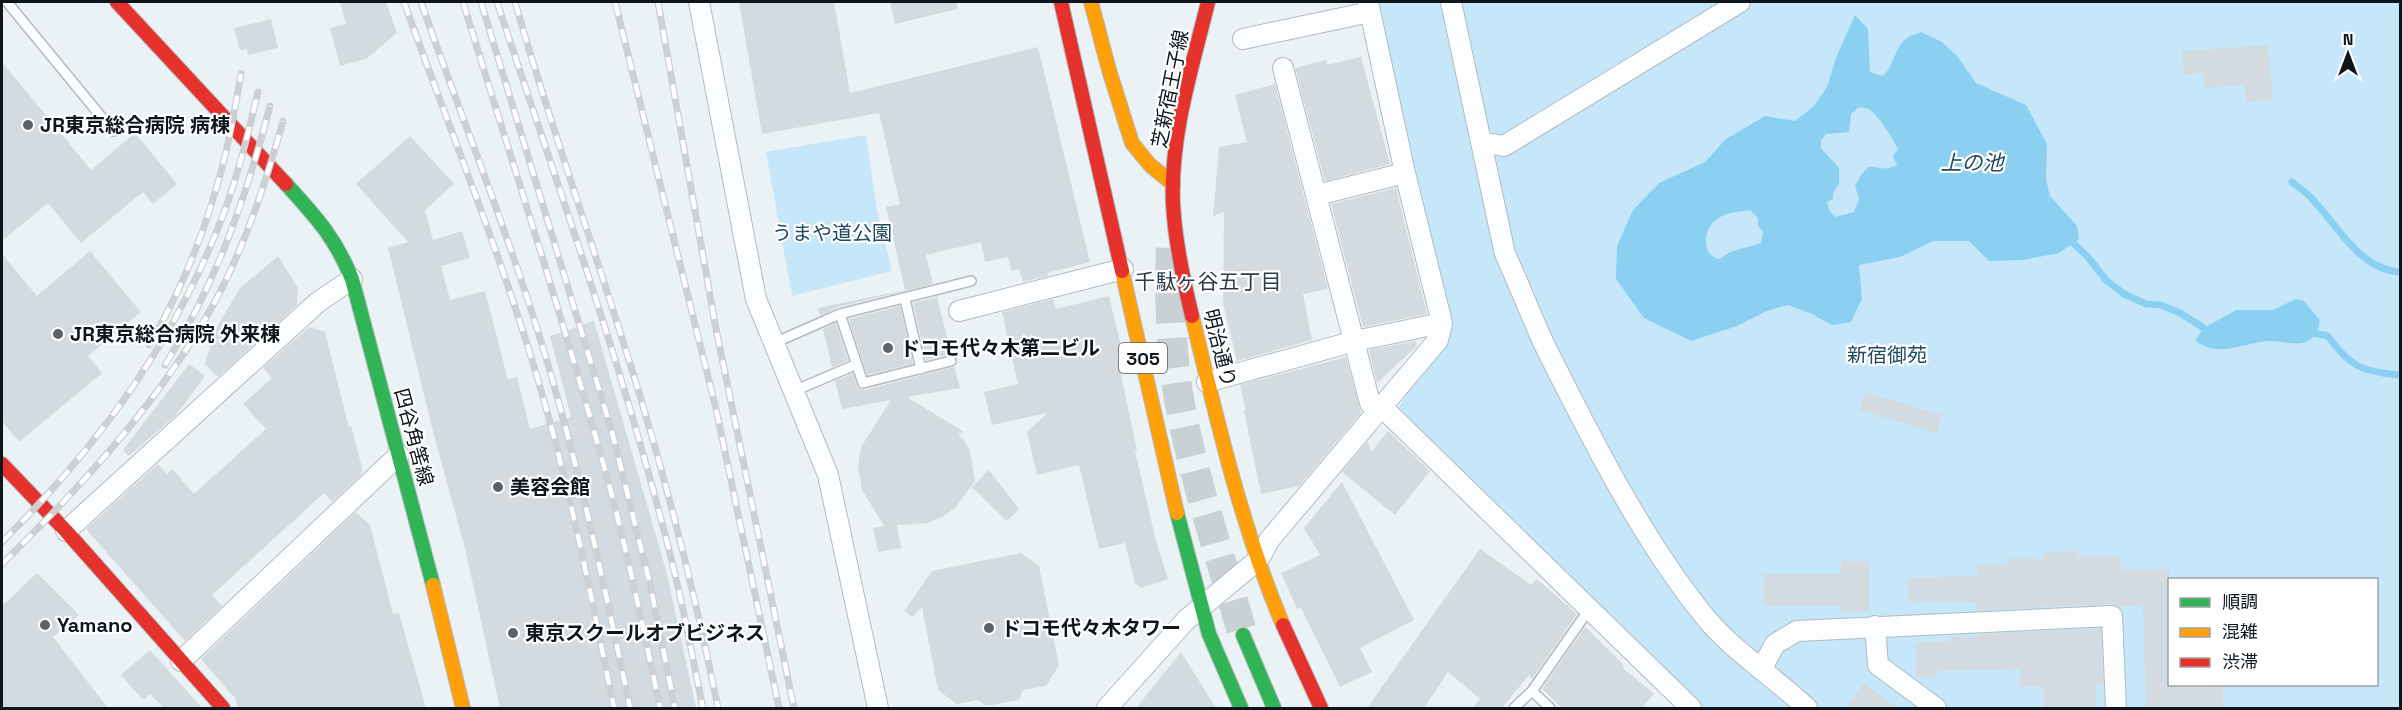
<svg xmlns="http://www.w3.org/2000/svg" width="2402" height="710" font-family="'Space Grotesk','Noto Sans JP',sans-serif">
<rect width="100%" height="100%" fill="#eaf2f6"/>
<path fill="#c6e7f9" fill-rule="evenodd" d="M1374 2H2400V708H1704L1397 410 1448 327ZM2170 580H2376V684H2170Z
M866 135 877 209 892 271 792 296 766 152Z"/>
<path fill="#8cd0f1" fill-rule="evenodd" d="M1855 15 1868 29 1870 72 1883 76C1894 66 1894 48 1907 38 1910 35 1917 34 1921 32L1942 42 1958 57 1976 83 2026 105 2047 144 2046 180 2050 196 2077 226 2079 239 2059 253 2023 260 1989 261 1969 241H1933L1900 257 1859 265 1862 299 1851 322 1832 325 1812 314 1788 305 1767 311 1737 326 1691 341 1644 318 1616 279 1617 246 1633 210 1659 183 1705 162 1726 139 1765 116 1795 121 1814 106 1827 87 1837 55ZM1859 107C1862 108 1866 108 1869 109 1877 114 1894 140 1898 149L1893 156 1897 165C1872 177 1873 150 1855 186L1859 199 1854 212 1835 217 1829 210 1827 202 1833 199V193L1839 184V168L1821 148V141L1826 134 1849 132 1851 114ZM1750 210 1758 218V226L1763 232 1761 243 1730 252 1719 259C1701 255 1703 228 1717 219 1727 212 1739 212 1750 210Z
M2296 299 2304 301 2320 320 2317 334C2314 336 2309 341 2306 342 2295 346 2279 340 2268 341 2243 343 2217 359 2195 340L2204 328 2236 310H2273Z"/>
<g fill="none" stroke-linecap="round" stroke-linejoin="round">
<path stroke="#8cd0f1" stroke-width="7" d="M2292 182C2299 188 2307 193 2313 200 2338 226 2360 270 2400 272
M2073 243 2087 256 2106 280 2124 294 2146 304 2161 305 2180 313 2204 328
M2317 334 2328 336C2350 367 2363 372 2400 375"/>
</g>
<path fill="#d3dbe0" d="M340 2H386L397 33 366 59 340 66 330 28 346 24Z
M739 2H834L850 93 1038 47 1090 262 1047 273 1048 276 1023 282 1019 269 1011 271 1008 257 985 262 981 242 926 255 933 284 838 307 820 316 818 308 905 290 886 207 900 204 879 113 762 134Z
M890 2H957V9L895 24Z
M271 19 278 48 248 55 247 49 240 50 234 28Z
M2268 45 2273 100 2246 102 2244 85 2205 88 2204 73 2184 75 2182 51Z
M1361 57 1390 164 1325 181 1295 68 1326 60 1327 65Z
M2 62 91 170 135 133 177 184 153 204 143 192 81 243 48 203 2 241Z
M1275 84 1328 289 1303 294 1312 340 1237 361 1223 303 1224 212 1213 216 1219 147 1247 142 1235 95Z
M410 136 454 184 425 210 433 240 462 231 470 258 441 266 450 300 485 291 508 380 517 377 530 429 571 417 550 336 594 321 667 574 696 708H500L465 548 436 443 388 248 408 242 356 184Z
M1396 188 1427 314 1363 327 1331 204Z
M90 251 141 312 88 356 102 373 19 442 2 421V254L37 296Z
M278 256 298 288 297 305 218 377 205 364 214 332 240 288Z
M1109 296 1123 354 1117 355 1137 451H1135L1156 541 1168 579 1141 588 1135 583 1125 543 1099 549 1079 465 1037 475 1027 432 1047 413 992 425 984 392 1018 384 1002 312 1053 299 1056 309Z
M937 297 951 354 926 360 913 303Z
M900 306 913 364 867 375 849 319Z
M836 323 848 360 832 367 823 329Z
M309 327 325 332 349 428 351 426 362 467 361 475 332 502 324 493 212 595 222 606 185 641 86 529 158 464 167 474 172 469 194 494 266 429 243 404 272 378 263 368Z
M1416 341 1417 346 1377 383 1369 350Z
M1346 357 1361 413 1299 486 1261 494 1244 411 1246 410 1240 385Z
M189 364 205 376 176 415 129 456 123 450Z
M954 367 960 388 907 397 964 432 958 434 965 441 970 452 975 481 955 508 944 516 928 523 897 525 901 548 878 552 873 528 884 526 862 490 858 466 861 447 891 400 842 409 835 381 853 373 858 388 865 390Z
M1865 392 1942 415 1937 433 1860 410Z
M1388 431 1430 471 1395 515 1342 472 1368 441 1371 452Z
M989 470 1019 509 1007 521 972 487Z
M1342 482 1414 620 1360 648 1372 672 1340 687 1301 608 1297 609 1281 573 1320 555 1304 528Z
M356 512 370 525 393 614 399 613 426 708H238L235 698 201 659Z
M1480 549 1531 585 1537 579 1577 614 1532 679 1529 675 1502 708H1473L1480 699 1448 672 1424 708H1367Z
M2078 551V556H2120L2121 569H2169V686L2223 685V708H2146L2143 605 2119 607 2111 604 1977 610V602L1908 601V578L1977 576V565H2008V559H2044V552Z
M1021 553 1039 566 1059 665 1046 686 1023 690 1019 700 986 706 978 700 957 704 938 690 922 607 912 617 904 611 932 571Z
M1841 561H1869V611L1841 612V606H1763L1764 574H1841Z
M37 573 79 615 53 637 108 708H2V606Z
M1585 627 1624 665 1622 667 1654 694 1642 708H1562L1542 689Z
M2101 629 2103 685H2095L2096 708H2044L2043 686 2020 687V669L1937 671V677H1916V642L1951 641V637H1977V634Z
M150 650 202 708H164L150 694 143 700 121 675Z
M1181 652 1216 708H1136Z
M1864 683 1897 708H1846Z"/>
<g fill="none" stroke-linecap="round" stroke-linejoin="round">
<path stroke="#c9d1d5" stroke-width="30" stroke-dasharray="30 15" stroke-linecap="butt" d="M1171 248C1169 296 1171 346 1178 393 1192 475 1220 555 1243 635"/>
<defs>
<path id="lane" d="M7 2 113 131
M905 299 921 369
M840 314 863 383 951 361
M774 343 840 314 971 281
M794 391 857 364
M1532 691 1550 708
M1514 708 1532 691 1590 608"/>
<path id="street" d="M699 2 756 299 828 475 878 708
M1451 2 1505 254C1519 284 1531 316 1545 346 1590 436 1641 538 1705 617 1734 652 1774 677 1807 708
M1243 39 1370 12
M1283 68 1370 403 1383 408 1691 708
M1481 142 1504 146 1740 2
M1317 195 1405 173
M959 311 1123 269
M1207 382 1355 341 1442 323 1405 173 1368 2
M66 531 318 302 352 279
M1875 626 1878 665 1936 708
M181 661 399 455
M1761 670 1775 644 1797 631 2112 616 2116 708
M1107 708 1186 620 1259 559 1270 539 1438 340 1442 323"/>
<path id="fast" d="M286 184C316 217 335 237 352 279L433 585
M1177 513 1209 634 1241 708
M1243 635 1274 708"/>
<path id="slow" d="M1091 2 1109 70 1132 143 1150 165 1173 184
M1122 271 1177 513
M1192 316C1217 420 1241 526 1283 625
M433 585 463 708"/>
<path id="jam" d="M117 2 286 184
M1061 2 1122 271
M1192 316C1183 279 1175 242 1173 204 1170 135 1192 68 1208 2
M2 464 66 531 223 708
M1283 625 1321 708"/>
</defs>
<use href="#lane" stroke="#b3bbbf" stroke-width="12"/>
<use href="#street" stroke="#b3bbbf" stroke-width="22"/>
<use href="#fast" stroke="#b3bbbf" stroke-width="16"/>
<use href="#slow" stroke="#b3bbbf" stroke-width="16"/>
<use href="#jam" stroke="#b3bbbf" stroke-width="16"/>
<use href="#lane" stroke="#fcfdfe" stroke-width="9"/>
<use href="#street" stroke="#fcfdfe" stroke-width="20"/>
<use href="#fast" stroke="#30b455" stroke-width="14"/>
<use href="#slow" stroke="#ff9f0a" stroke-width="14"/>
<use href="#jam" stroke="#e5322d" stroke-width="14"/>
<defs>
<path id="rail" d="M404 2C448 125 498 247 536 373 569 483 591 596 614 708
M421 2C458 108 501 214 535 322 575 449 603 578 630 708
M463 2C513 165 566 327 611 492 630 564 645 636 660 708
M481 2 612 432 650 584 675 708
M497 2C558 187 625 372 672 562 684 610 693 660 703 708
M515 2C553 134 600 264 640 396 671 499 697 603 718 708
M615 2 716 409 779 708
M658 2 716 329 794 708
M149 345C183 288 208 224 224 160 231 132 236 103 241 74
M165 365C216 284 246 198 270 106
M2 542C92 453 171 347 218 228 236 184 247 138 258 92
M2 564C83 485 164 397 218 296 247 240 266 182 283 121"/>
</defs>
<use href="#rail" stroke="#cdcfd1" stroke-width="7"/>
<use href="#rail" stroke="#fff" stroke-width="4.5" stroke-dasharray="14" stroke-linecap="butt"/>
</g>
<g fill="#5b6368" stroke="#fff" stroke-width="2">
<circle cx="28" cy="125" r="6"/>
<circle cx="58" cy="334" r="6"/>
<circle cx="888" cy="348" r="6"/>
<circle cx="498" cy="487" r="6"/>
<circle cx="45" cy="625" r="6"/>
<circle cx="989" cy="628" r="6"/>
<circle cx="513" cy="633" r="6"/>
</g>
<g text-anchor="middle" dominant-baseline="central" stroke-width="4.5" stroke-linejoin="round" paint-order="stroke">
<rect fill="#fff" stroke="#565c5f" stroke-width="1.5" x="1119" y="343" width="48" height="30" rx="4.5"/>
<g font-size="18" font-weight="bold" fill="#0e161b">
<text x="1143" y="358">305</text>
</g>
<g font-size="20" fill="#0e161b" stroke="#fff">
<text transform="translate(1170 89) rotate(-79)">芝新宿王子線</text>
<text transform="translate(1220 348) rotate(76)">明治通り</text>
<text transform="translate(414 437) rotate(75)">四谷角筈線</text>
</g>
<g font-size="20" font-weight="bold" fill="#0e161b" stroke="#fff" text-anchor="start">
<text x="40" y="125">JR東京総合病院 病棟</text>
<text x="70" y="334">JR東京総合病院 外来棟</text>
<text x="900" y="348">ドコモ代々木第二ビル</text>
<text x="510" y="487">美容会館</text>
<text x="57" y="625">Yamano</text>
<text x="1001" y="628">ドコモ代々木タワー</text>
<text x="525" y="633">東京スクールオブビジネス</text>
</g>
<g font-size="20" fill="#214a5e" stroke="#fff">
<text x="832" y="233">うまや道公園</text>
<text x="1887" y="355">新宿御苑</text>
</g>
<g font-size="21" font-style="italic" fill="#20495c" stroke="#fff">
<text x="1972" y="162">上の池</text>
</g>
<g font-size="21" fill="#283d47" stroke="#fff">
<text x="1208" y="281">千駄ヶ谷五丁目</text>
</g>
</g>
<rect width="2402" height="710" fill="none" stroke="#0e161b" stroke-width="6"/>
<rect x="2168" y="578" width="210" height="108" fill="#ffffff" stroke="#9fa2a4" stroke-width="1.5"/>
<rect x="2180" y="598" width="30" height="9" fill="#30b455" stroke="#9fa2a4" stroke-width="1.5"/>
<text x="2222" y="608" font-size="18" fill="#0e161b">順調</text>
<rect x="2180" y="628" width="30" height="9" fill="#ff9f0a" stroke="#9fa2a4" stroke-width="1.5"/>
<text x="2222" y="638" font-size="18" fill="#0e161b">混雑</text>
<rect x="2180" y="658" width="30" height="9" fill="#e5322d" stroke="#9fa2a4" stroke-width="1.5"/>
<text x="2222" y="668" font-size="18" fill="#0e161b">渋滞</text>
<g transform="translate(2348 54)" stroke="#ffffff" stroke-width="4.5" paint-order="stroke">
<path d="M0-4.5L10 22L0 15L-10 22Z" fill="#0e161b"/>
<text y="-9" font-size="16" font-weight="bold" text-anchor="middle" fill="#0e161b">N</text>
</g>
</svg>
